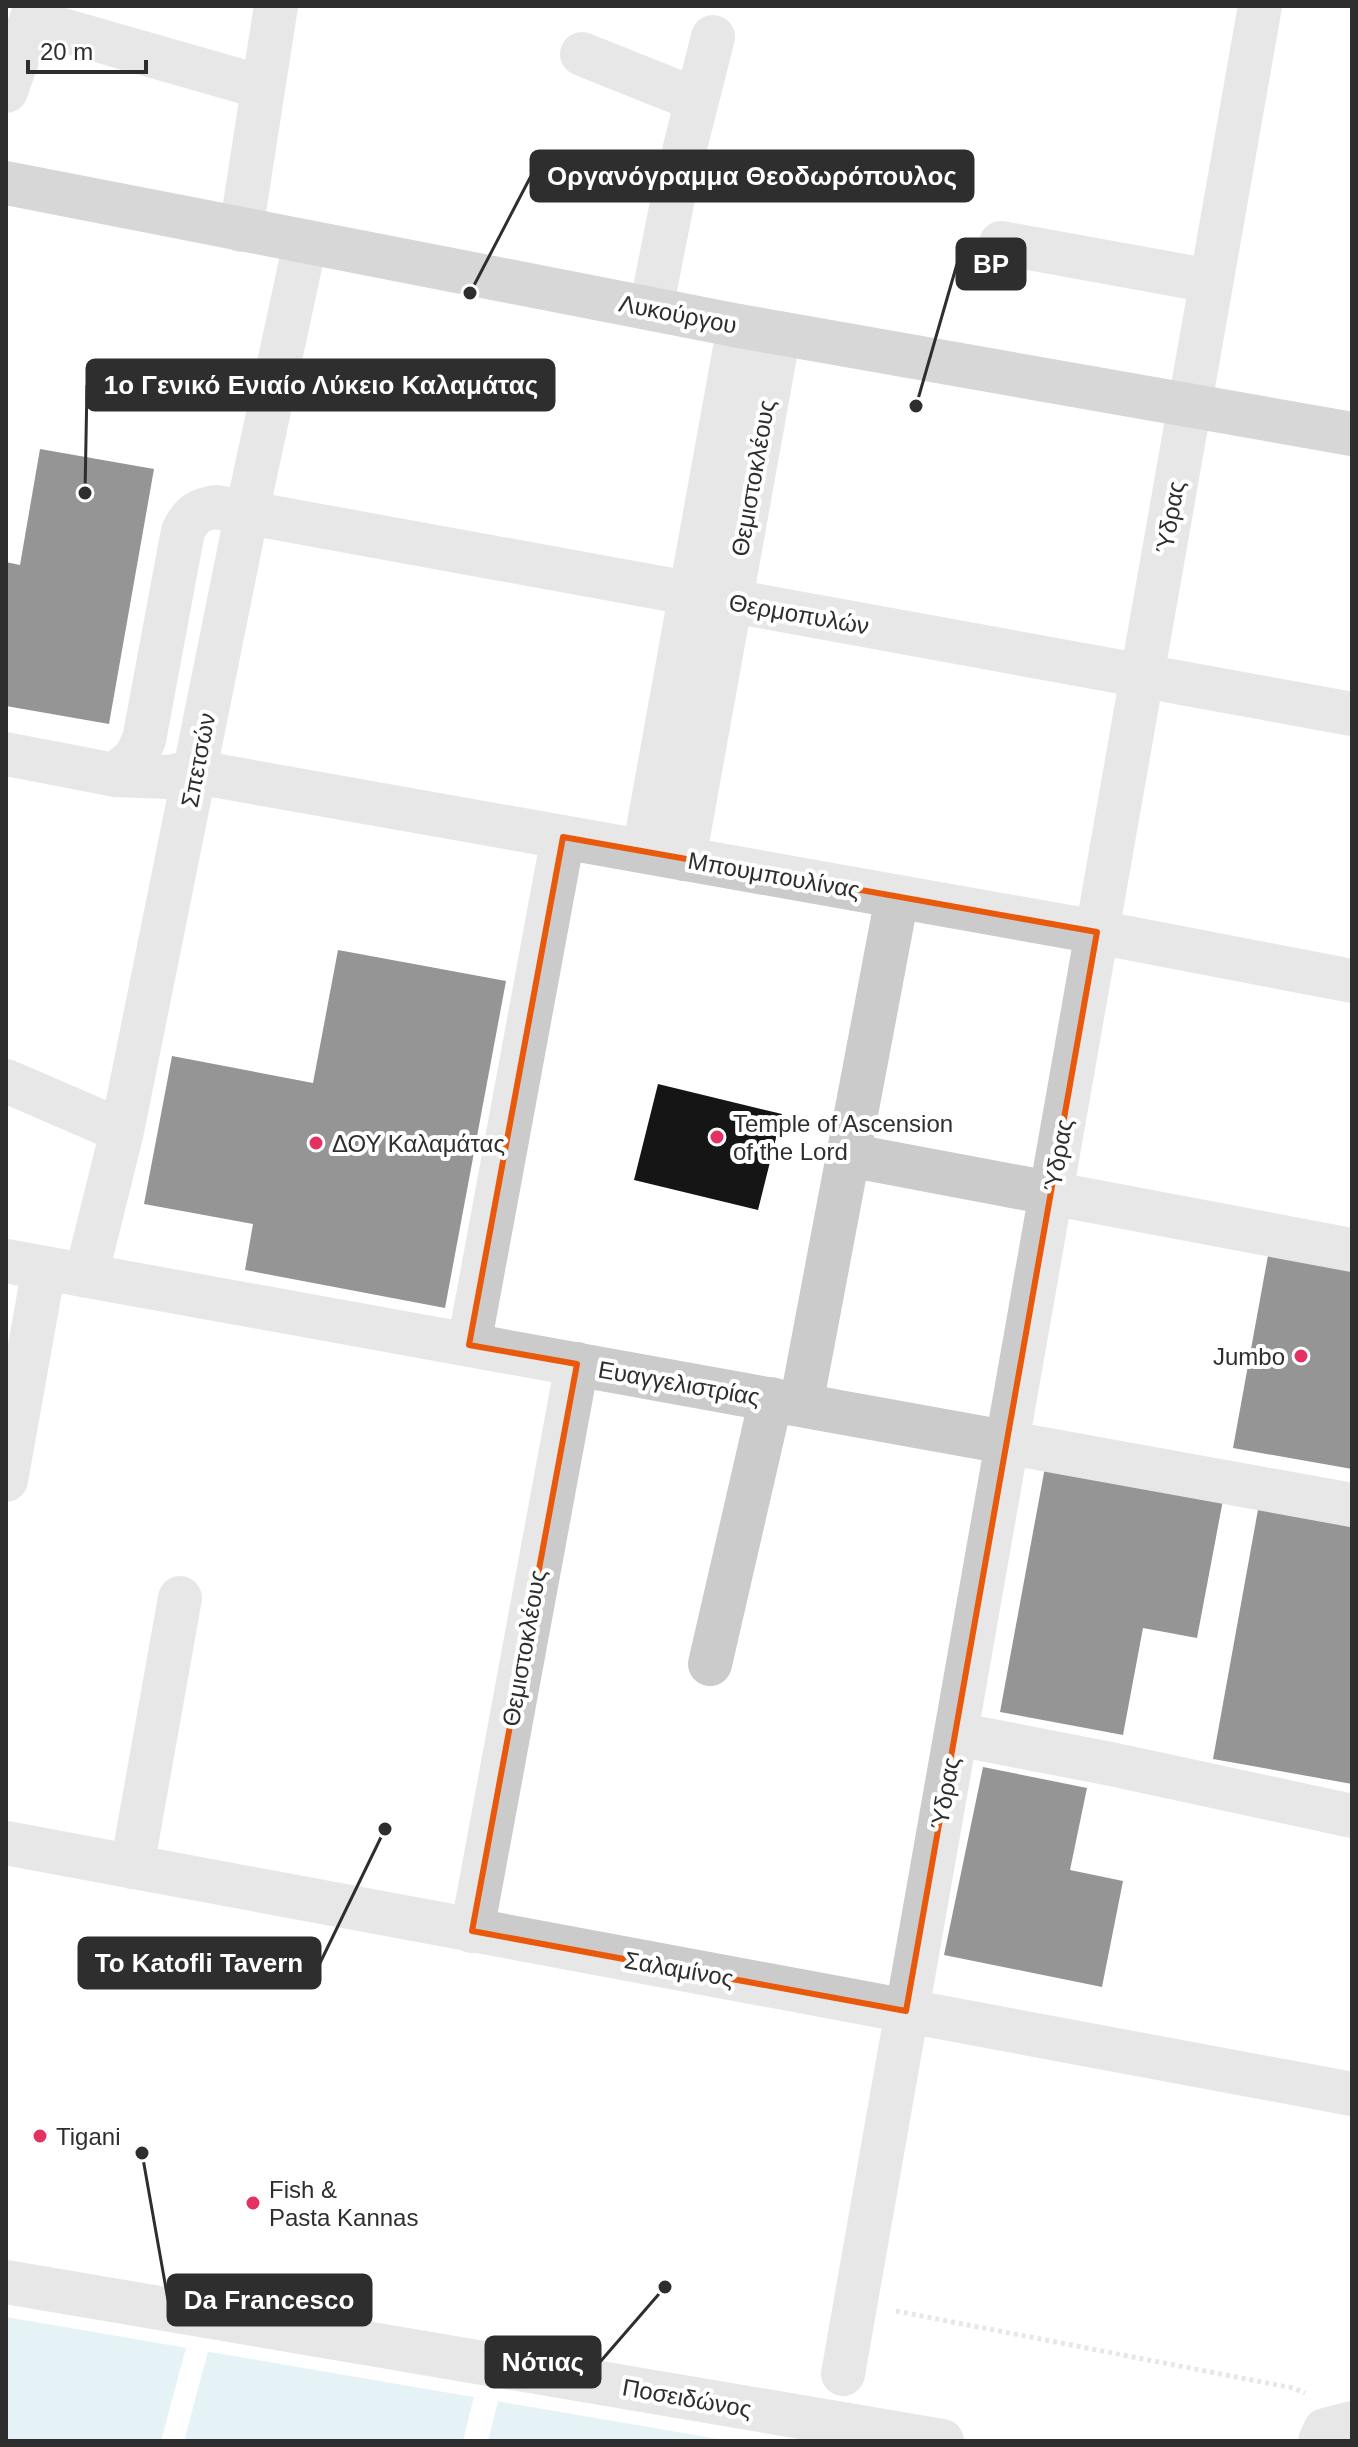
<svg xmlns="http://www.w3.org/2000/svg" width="1358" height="2447" font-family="Helvetica,sans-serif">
<rect width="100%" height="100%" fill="#fff"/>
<path fill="#c8e5ec" d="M6 2317 730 2441H6Z"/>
<path fill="#fff" d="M186 2348 208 2351 184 2441H161Z
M474 2397 498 2401 488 2441H463Z"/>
<path fill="#151515" d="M40 449 154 469 109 724 6 706V562L20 565Z
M338 950 506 981 445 1308 245 1270 253 1224 144 1204 172 1056 313 1083Z
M658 1084 782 1114 758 1210 634 1180Z
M1269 1250 1352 1265V1469L1233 1448Z
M1045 1467 1223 1500 1197 1638 1143 1628 1123 1735 1000 1712Z
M1259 1504 1352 1521V1784L1213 1759Z
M983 1767 1087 1788 1070 1870 1123 1881 1102 1987 944 1955Z"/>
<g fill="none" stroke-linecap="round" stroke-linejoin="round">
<path stroke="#cbcbcb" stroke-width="5" stroke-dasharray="4 4" stroke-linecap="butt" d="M896 2311 1293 2388 1305 2393"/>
<path stroke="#cbcbcb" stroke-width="44" d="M31 21 262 87
M582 54 697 100
M6 91 36 6
M241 230 276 6
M1001 243 1211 281
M651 309 676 183 713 37
M6 754 115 775 135 758 144 740 183 531C191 515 199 509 216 507L1352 714
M115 775 168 777 196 772 1097 932 1352 981
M644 851 739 326
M684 859 779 333
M6 1081 122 1131
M848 1155 1352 1250
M6 1261 1352 1505
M86 1276 122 1131 247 512 305 243
M469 1345 563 837
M801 1405 897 897
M6 1480 44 1268
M710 1664 771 1399
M956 1734 1111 1764 1352 1816
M6 1843 1352 2094
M132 1867 180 1598
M472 1931 577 1364
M6 2282 942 2441
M843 2374 1260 6
M1320 2441 1325 2430 1352 2423"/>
<path stroke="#a6a6a6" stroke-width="44" d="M6 183 739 326 1352 434"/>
</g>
<path d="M0 0H1358V2447H0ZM563 837 1097 932 906 2011 472 1931 577 1364 469 1345Z" fill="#fff" fill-opacity=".55" fill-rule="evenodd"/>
<path fill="none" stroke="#e8590c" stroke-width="6" stroke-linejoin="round" d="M563 837 1097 932 906 2011 472 1931 577 1364 469 1345Z"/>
<g fill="#e53062" stroke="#fff" stroke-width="3">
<circle cx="717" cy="1137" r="8"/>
<circle cx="316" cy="1143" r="8"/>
<circle cx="1301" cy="1356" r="8"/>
<circle cx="40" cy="2136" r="8"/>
<circle cx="253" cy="2203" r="8"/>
</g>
<g text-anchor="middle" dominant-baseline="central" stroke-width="8" stroke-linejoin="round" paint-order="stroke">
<g font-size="24" fill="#2e2e2e" stroke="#fff">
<text transform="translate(678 314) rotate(11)">Λυκούργου</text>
<text transform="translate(753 478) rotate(-80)">Θεμιστοκλέους</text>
<text transform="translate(1170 517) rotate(-80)">Ύδρας</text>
<text transform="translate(799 614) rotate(10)">Θερμοπυλών</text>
<text transform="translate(198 760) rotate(-79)">Σπετσών</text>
<text transform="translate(774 875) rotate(10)">Μπουμπουλίνας</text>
<text transform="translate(1058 1155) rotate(-80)">Ύδρας</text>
<text transform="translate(679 1383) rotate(10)">Ευαγγελιστρίας</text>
<text transform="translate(524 1648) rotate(-80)">Θεμιστοκλέους</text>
<text transform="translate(945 1793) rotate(-80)">Ύδρας</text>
<text transform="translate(679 1969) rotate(10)">Σαλαμίνος</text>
<text transform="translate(687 2398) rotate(10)">Ποσειδώνος</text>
</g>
<g font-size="24" fill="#2e2e2e" stroke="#fff" text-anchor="start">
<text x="733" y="1123">Temple of Ascension<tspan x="733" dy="28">of the Lord</tspan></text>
<text x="332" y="1143">ΔΟΥ Καλαμάτας</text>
<text x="1285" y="1356" text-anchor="end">Jumbo</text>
<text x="56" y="2136">Tigani</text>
<text x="269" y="2189">Fish &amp;<tspan x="269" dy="28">Pasta Kannas</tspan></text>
</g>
</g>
<path fill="none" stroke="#2e2e2e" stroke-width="3" d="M470 293L531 176M916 406L957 264M85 493L87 385M385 1829L320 1963M142 2153L168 2300M665 2287L600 2362"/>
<g fill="#2e2e2e" stroke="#fff" stroke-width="3">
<circle cx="470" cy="293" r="8"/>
<circle cx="916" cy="406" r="8"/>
<circle cx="85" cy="493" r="8"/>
<circle cx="385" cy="1829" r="8"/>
<circle cx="142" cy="2153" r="8"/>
<circle cx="665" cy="2287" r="8"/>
</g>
<g fill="#2e2e2e" stroke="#2e2e2e" stroke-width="3">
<rect x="531" y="151" width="442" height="50" rx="8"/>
<rect x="957" y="239" width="68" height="50" rx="8"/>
<rect x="87" y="360" width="467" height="50" rx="8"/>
<rect x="79" y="1938" width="241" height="50" rx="8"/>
<rect x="168" y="2275" width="203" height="50" rx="8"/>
<rect x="486" y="2337" width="114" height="50" rx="8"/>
</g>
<g font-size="26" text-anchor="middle" font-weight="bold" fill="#fff">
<text x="752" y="185">Οργανόγραμμα Θεοδωρόπουλος</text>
<text x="991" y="273">BP</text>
<text x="321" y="394">1ο Γενικό Ενιαίο Λύκειο Καλαμάτας</text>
<text x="199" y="1972">To Katofli Tavern</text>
<text x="269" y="2309">Da Francesco</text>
<text x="543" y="2371">Νότιας</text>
</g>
<rect width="1358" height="2447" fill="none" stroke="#2e2e2e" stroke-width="16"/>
<path d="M28 60v12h118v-12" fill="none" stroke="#2e2e2e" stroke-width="4"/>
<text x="40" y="60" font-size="24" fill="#2e2e2e" stroke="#ffffff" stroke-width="6" paint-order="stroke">20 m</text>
</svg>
